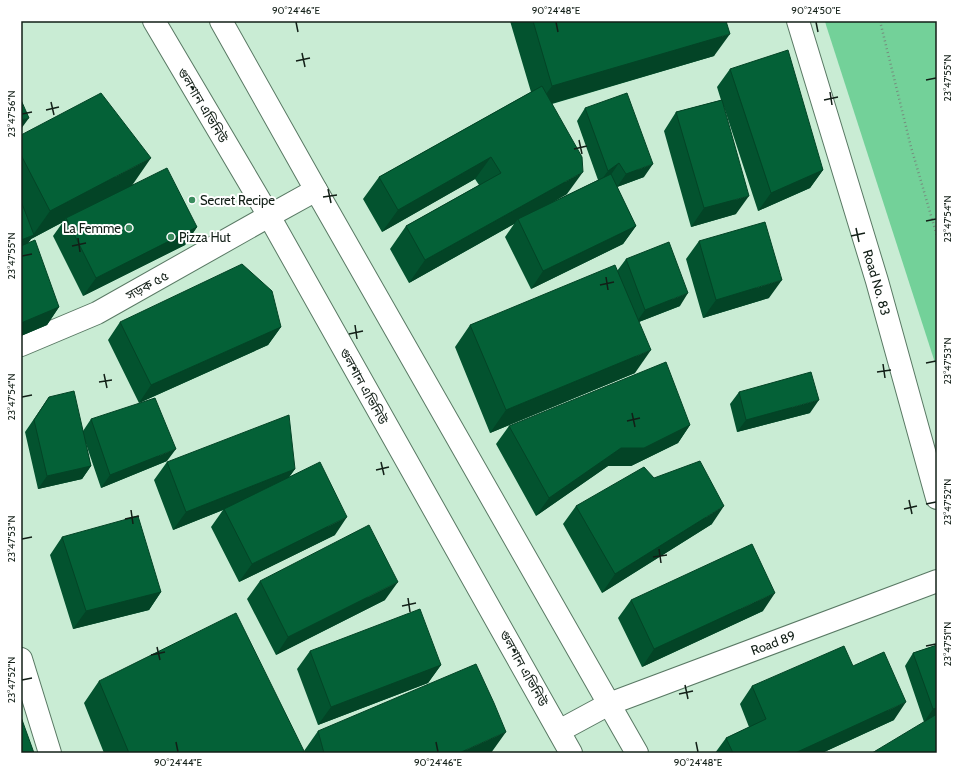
<svg xmlns="http://www.w3.org/2000/svg" width="958" height="774" font-family="Cabin,'Noto Sans Bengali',sans-serif">
<rect width="100%" height="100%" fill="#c9ecd4"/>
<path fill="#73d199" d="M825 21H937V369L826 25Z"/>
<g fill="none" stroke-linecap="round" stroke-linejoin="round">
<defs>
<g id="minor">
<path d="M154 21 269 216 571 753"/>
<path d="M221 21 316 190 637 753"/>
<path id="s1" d="M798 21 877 281 937 498"/>
<path d="M21 345 97 313 269 216 316 190"/>
<path d="M21 659 50 753"/>
<path id="s2" d="M559 731 609 704 937 581"/>
</g>
</defs>
<use href="#minor" stroke="#597964" stroke-width="24"/>
<path stroke="#758e7e" stroke-width="2.5" stroke-dasharray="1 3" stroke-linecap="butt" d="M880 21 911 147 937 236"/>
<use href="#minor" stroke="#fff" stroke-width="22"/>
</g>
<path fill="#03532f" d="M510 21H726L714 56 552 104 567 194 553 202 598 180 577 121 585 108 644 177 617 187 636 226 623 244 531 289 505 237 514 224 409 283 390 249 406 226 479 185 475 179 382 232 363 199 379 177 531 92Z
M730 69 823 170 810 188 758 211 724 107 736 214 691 227 664 131 676 112 721 100 717 87Z
M21 135 133 185 197 227 185 245 83 296 53 236 63 222 31 239 28 243 59 307 47 325 21 336Z
M699 241 769 298 703 318 686 259Z
M626 259 680 306 639 322 635 373 490 433 455 347 470 325 617 271Z
M120 322 281 327 268 345 139 403 108 340Z
M739 392 810 413 737 432 730 404Z
M49 397 83 431 91 419 167 461 101 488 85 441 91 466 82 479 38 489 25 432Z
M690 425 678 443 631 466H608L536 516 496 444 509 426Z
M167 462 295 469 289 477 335 535 239 582 211 527 223 510 173 530 154 480Z
M654 478 712 524 602 593 563 524 576 506Z
M62 537 161 592 149 610 73 629 50 555Z
M260 581 385 600 276 655 247 599Z
M631 600 763 611 642 667 618 618Z
M937 645V753L924 722 905 666 913 653Z
M310 651 441 665 428 683 318 725 297 669Z
M853 666 894 720 822 753H715L726 738 749 727 740 704 752 686Z
M99 681 304 751 318 731 491 753H104L84 703Z"/>
<path fill="#034426" d="M730 34 714 56 536 108 552 86Z
M29 118 21 129V120Z
M491 157 475 179 382 232 398 210Z
M151 158 131 187 66 218 63 222 31 239 21 253V240L33 235 50 211Z
M619 163 610 176 599 183 608 171Z
M653 164 644 177 617 187 626 174Z
M823 170 810 188 758 211 771 193Z
M583 172 567 194 519 221 518 219 514 224 409 283 425 260Z
M749 196 736 214 691 227 704 208Z
M636 226 623 244 531 289 543 271Z
M197 227 185 245 83 296 96 278Z
M782 280 769 298 703 318 716 300Z
M688 293 680 306 636 323 645 310Z
M59 307 47 325 21 336V323Z
M281 327 268 345 139 403 151 385Z
M651 350 635 373 490 433 506 410Z
M819 400 810 413 737 432 746 420Z
M690 425 678 443 631 466H608L536 516 549 498 621 448Z
M176 449 167 461 101 488 110 475Z
M91 466 82 479 38 489 47 476Z
M295 469 282 487 224 509 223 510 173 530 186 512Z
M724 506 712 524 602 593 615 574Z
M347 517 335 535 239 582 252 564Z
M398 582 385 600 276 655 288 637Z
M161 592 149 610 73 629 86 611Z
M775 593 763 611 642 667 654 649Z
M441 665 428 683 318 725 331 707Z
M906 702 894 720 822 753H795Z
M937 708V717L924 722 933 709Z
M506 732 491 753H459Z"/>
<path fill="#046137" stroke="#034426" d="M533 21H726L730 34 552 86Z
M788 50 823 170 771 193 730 69Z
M542 86 582 157 583 172 425 260 406 226 501 173 491 157 398 210 379 177Z
M101 93 151 158 50 211 21 155V135Z
M627 93 653 164 626 174 619 163 608 171 585 108Z
M21 100 29 118 21 120Z
M722 100 749 196 704 208 676 112Z
M167 168 197 227 96 278 66 218Z
M611 174 636 226 543 271 518 219Z
M21 201 34 235 21 240Z
M765 222 782 280 716 300 699 241Z
M35 240 59 307 21 323V246Z
M669 242 688 293 645 310 626 259Z
M242 264 272 291 281 327 151 385 120 322Z
M615 265 651 350 506 410 470 325Z
M666 362 690 425 644 448H621L549 498 509 426Z
M811 372 819 400 746 420 739 392Z
M74 391 91 466 47 476 34 420 49 397Z
M155 398 176 449 110 475 91 419Z
M289 415 295 469 186 512 167 462Z
M700 461 724 506 615 574 576 506 644 467 654 478Z
M320 462 347 517 252 564 224 509Z
M138 516 161 592 86 611 62 537Z
M369 525 398 582 288 637 260 581Z
M752 544 775 593 654 649 631 600Z
M420 609 441 665 331 707 310 651Z
M236 613 305 753H129L99 681Z
M937 645V708L933 709 913 653Z
M844 646 853 666 884 652 906 702 795 753H733L726 738 766 719 752 686Z
M476 664 494 703 506 732 459 753H324L318 731Z
M937 714V753H872Z
M21 717 34 753H21Z"/>
<path fill="none" stroke="#121f17" stroke-width="1.5" d="M296 22 298 32M556 22 558 32M816 22 818 32M302 53 305 67M296 61 310 58M926 80 936 78M830 92 832 105M824 100 838 97M51 102 54 115M46 110 59 107M22 114 32 112M579 140 582 154M574 149 587 146M328 189 331 203M323 197 337 195M926 221 936 219M856 228 859 242M851 236 865 233M78 238 80 252M72 246 86 243M22 256 32 254M606 277 608 290M600 285 614 282M355 325 357 339M349 334 363 331M926 363 936 361M883 364 885 378M877 372 891 370M104 374 107 388M99 382 112 380M22 397 32 395M632 413 635 427M627 421 640 418M381 462 384 475M376 470 389 467M909 500 912 514M926 504 936 502M904 509 917 506M131 510 133 524M125 519 139 516M22 539 32 537M659 549 661 563M653 557 667 555M408 598 410 612M402 606 416 603M926 646 936 644M157 647 160 660M151 655 165 652M22 680 32 678M685 685 688 699M679 694 693 691M176 742 178 752M436 742 438 752M696 742 698 752"/>
<g fill="#398b5d" stroke="#fff" stroke-width="1.5">
<circle cx="192" cy="200" r="4"/>
<circle cx="129" cy="228" r="4"/>
<circle cx="171" cy="237" r="4"/>
</g>
<g text-anchor="middle" dominant-baseline="central" stroke-width="4" stroke-linejoin="round" paint-order="stroke">
<g font-size="13" fill="#121f17" stroke="#fff">
<text transform="translate(203 105) rotate(59)">গুলশান এভিনিউ</text>
<text stroke="none"><textPath href="#s1" startOffset="273">Road No. 83</textPath></text>
<text transform="translate(147 285) rotate(-29)">সড়ক ৫৫</text>
<text transform="translate(364 386) rotate(61)">গুলশান এভিনিউ</text>
<text stroke="none"><textPath href="#s2" startOffset="232">Road 89</textPath></text>
<text transform="translate(524 668) rotate(61)">গুলশান এভিনিউ</text>
</g>
<g font-size="13" fill="#121f17" stroke="#fff" text-anchor="start">
<text x="200" y="200">Secret Recipe</text>
<text x="121" y="228" text-anchor="end">La Femme</text>
<text x="179" y="237">Pizza Hut</text>
</g>
</g>
<rect width="958" height="774" fill="none" stroke="#ffffff" stroke-width="44"/>
<rect x="22" y="22" width="914" height="730" fill="none" stroke="#121f17" stroke-width="1.5"/>
<g font-size="10" text-anchor="middle" fill="#121f17">
<text x="296" y="14">90°24'46"E</text>
<text x="556" y="14">90°24'48"E</text>
<text x="816" y="14">90°24'50"E</text>
<text transform="translate(947 78) rotate(-90)" y="4">23°47'55"N</text>
<text transform="translate(11 114) rotate(-90)" y="4">23°47'56"N</text>
<text transform="translate(947 219) rotate(-90)" y="4">23°47'54"N</text>
<text transform="translate(11 256) rotate(-90)" y="4">23°47'55"N</text>
<text transform="translate(947 361) rotate(-90)" y="4">23°47'53"N</text>
<text transform="translate(11 397) rotate(-90)" y="4">23°47'54"N</text>
<text transform="translate(947 502) rotate(-90)" y="4">23°47'52"N</text>
<text transform="translate(11 539) rotate(-90)" y="4">23°47'53"N</text>
<text transform="translate(947 644) rotate(-90)" y="4">23°47'51"N</text>
<text transform="translate(11 680) rotate(-90)" y="4">23°47'52"N</text>
<text x="178" y="766">90°24'44"E</text>
<text x="438" y="766">90°24'46"E</text>
<text x="698" y="766">90°24'48"E</text>
</g>
</svg>
